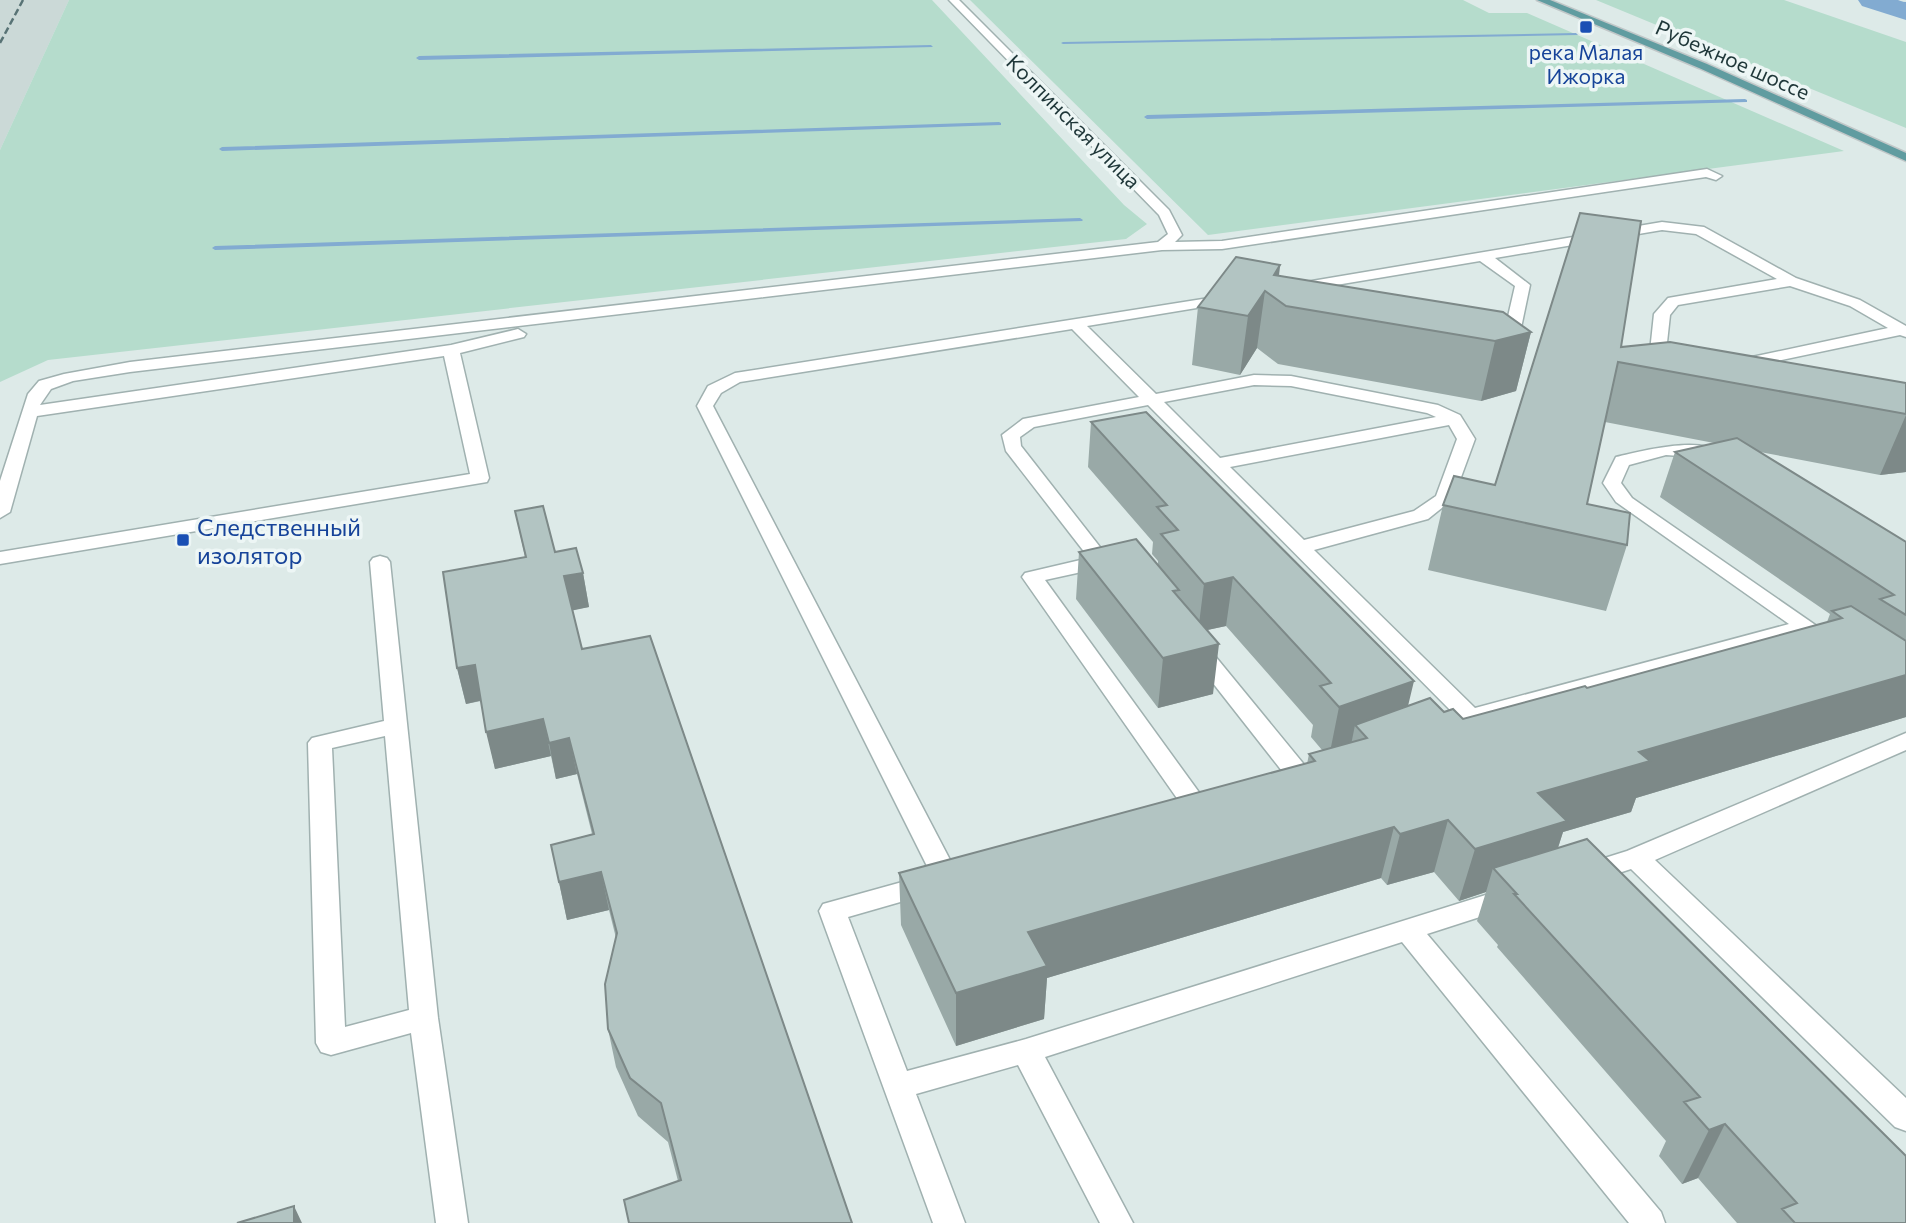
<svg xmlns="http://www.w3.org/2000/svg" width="1906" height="1223" font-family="Commissioner,sans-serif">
<rect width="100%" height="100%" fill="#ddeae8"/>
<path fill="#cbd9d7" d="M0 0H69L0 150Z"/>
<path fill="#b5dccc" d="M69 0H932L1124 205 1147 224 1126 239 48 360 0 382V150Z
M970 0H1463L1489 13H1527L1844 151 1208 235Z
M1596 0H1784L1906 42V128Z"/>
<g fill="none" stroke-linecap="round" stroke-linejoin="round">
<path fill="#82abd1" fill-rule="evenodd" d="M1876 0 1906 2V4L1877 2Z
M1576 33 1578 35 1063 44 1061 43 1063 42Z
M931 45 933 47 419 60 416 58 419 56Z
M1745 99 1747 100V102L1147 119 1144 117 1147 115Z
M999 122 1001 123V125L222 151 219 149 222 147Z
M1080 218 1083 220 1082 221 215 250 212 248 215 246Z"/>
<path fill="#82abd1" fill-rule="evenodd" d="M1858 0H1898L1906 3V20L1862 6Z"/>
<defs>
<path id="minor" d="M949 0H959L1169 210 1182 235 1175 242 1222 241 1707 169 1722 176 1716 180 1706 177 1222 249 1162 250 130 372 73 381 51 389 40 405 451 345 518 329 526 334 524 337 460 353 489 478 487 482 0 564V552L470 474 444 356 37 416 10 512 0 518V481L28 394 39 381 64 374 130 362 1158 242 1168 234 1159 215Z
M1662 222 1704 227 1796 278 1860 300 1906 326V337L1900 335 1739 369 1733 367 1731 364 1733 361 1888 328 1850 306 1790 286 1678 305 1670 315 1664 370 1662 373H1650L1648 370 1654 314 1668 298 1777 279 1696 234 1662 230 1495 258 1530 285 1517 347 1509 352 1501 347 1515 286 1480 261 1294 292 1287 288 1294 284Z
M1228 295 1233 296 1235 299 1233 302 1087 326 1156 394 1254 375 1291 376 1438 405 1460 415 1475 439 1453 499 1428 519 1314 550 1475 708 1789 624 1616 502 1603 483 1616 457C1637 452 1702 435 1718 453L1709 458 1666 455 1629 465 1621 483 1632 498 1824 631 1821 636 1813 637 1802 633 1470 724 1462 722 1148 405 1034 427 1020 437 1021 446 1107 556 1115 561 1109 566 1045 580 1206 802 1209 808 1206 814 1197 817 1188 814 1022 577 1025 573 1089 558 1006 451 1002 435 1023 419 1139 397 1072 329 740 382 721 393 713 406 960 879 956 886 848 917 907 1071 1026 1039 1508 888 1517 891 1521 898 1517 905 1427 934 1661 1212 1665 1223H1629L1402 942 1045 1057 1133 1223H1100L1018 1065 916 1094 965 1223H933L819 911 823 904 931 874 697 406 708 386 735 373ZM1254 385 1291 386 1427 413 1436 417 1220 458 1164 402ZM1449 425 1457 439 1436 496 1414 511 1304 540 1230 467Z
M380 556 387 558 390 562 438 1018 468 1223H436L411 1033 331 1055 321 1052 316 1043 308 743 312 738 384 721 370 562 373 558ZM385 736 409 1010 345 1027 332 748Z
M1198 643 1206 645 1311 773 1314 779 1311 785 1302 787 1293 785 1187 650 1190 645Z
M1906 733V750L1655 860 1906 1098V1131L1895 1127 1631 869 1585 884 1576 881 1572 874 1576 867 1627 851Z"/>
<path id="major" d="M1537 0H1550L1707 64 1906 153V161L1699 68Z"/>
</defs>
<use href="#minor" stroke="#a0b1b0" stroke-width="3"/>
<use href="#major" stroke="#c0c7c8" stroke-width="3"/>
<use href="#minor" fill="#fff" fill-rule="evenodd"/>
<use href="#major" fill="#609ca0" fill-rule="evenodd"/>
<path stroke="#587375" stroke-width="2.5" stroke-dasharray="7 3.5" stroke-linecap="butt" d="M0 43 23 0"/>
</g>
<path fill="#99a9a7" d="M1280 265 1279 276 1531 332 1516 391 1481 401 1278 364 1257 348 1240 375 1192 365 1198 307Z
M1621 347 1906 383V472L1880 475 1760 452 1906 542V717L1636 798 1631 812 1563 832 1558 848 1906 1223H1737L1698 1178 1682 1184 1659 1156 1666 1141 1497 947 1498 945 1477 921 1486 892 1459 901 1434 872 1387 885 1381 878 1047 978 1044 1019 956 1046 901 925 899 873 1307 764 1309 754 1322 750 1311 737 1313 725 1226 626 1207 630 1213 694 1158 708 1076 599 1079 552 1158 565V561L1152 554 1153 542 1088 467 1091 422 1408 706 1444 712 1463 719 1587 688 1827 622 1830 614 1660 497 1675 452 1714 443 1605 422 1587 504 1627 545 1606 611 1428 570 1443 505 1495 485Z
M515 511 555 552 583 573 589 607 572 610 582 649 852 1223 678 1181 668 1142 638 1116 616 1067 608 1029 616 938 609 910 567 920 551 845 592 834 577 774 556 779 551 756 495 769 481 701 466 704 457 668 525 557Z"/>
<path fill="#7d8988" d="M1280 265 1276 298 1274 275Z
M1265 291 1257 348 1240 375 1248 316Z
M1531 332 1516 391 1481 401 1495 341Z
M1906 415V472L1880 475Z
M583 573 589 607 570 611 564 576Z
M1233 577 1226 626 1198 632 1204 584Z
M1219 644 1213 694 1158 708 1163 658Z
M475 665 483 700 466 704 457 668Z
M1906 675V717L1636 798 1631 812 1563 832 1550 872 1493 868 1486 892 1459 901 1475 849 1538 793 1639 752Z
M1414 681 1402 731 1367 738 1355 725 1350 750 1329 757 1339 707Z
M543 719 551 756 495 769 486 732Z
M569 738 577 774 556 779 549 743Z
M1448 820 1434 872 1387 885 1400 834Z
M1394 827 1381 878 1047 978 1044 1019 956 1046V993L1028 932Z
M601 872 609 910 567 920 559 882Z
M1725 1124 1698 1178 1682 1184 1709 1130Z
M294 1206 302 1223H294Z"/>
<path fill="#b2c4c2" stroke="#7d8988" stroke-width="2" d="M1580 213 1641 221 1621 347 1670 342 1906 383V414L1618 362 1587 504 1630 513 1627 545 1443 505 1454 476 1495 485Z
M1236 257 1280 265 1274 275 1503 312 1531 332 1495 341 1286 306 1265 291 1248 316 1198 307Z
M1146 412 1414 681 1339 707 1320 686 1331 683 1233 577 1204 584 1161 534 1178 530 1157 507 1167 505 1091 422Z
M1737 438 1906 542V615L1880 599 1894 595 1675 452Z
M543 506 555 552 576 548 583 573 564 576 582 649 650 636 852 1223H629L624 1200 681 1180 661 1103 630 1078 608 1029 605 984 617 933 601 872 559 882 551 845 594 834 569 738 549 743 543 719 486 732 475 665 457 668 443 572 526 557 515 511Z
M1136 539 1179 590 1173 591 1219 644 1163 658 1079 552Z
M1851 606 1906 641V675L1639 752 1650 761 1538 793 1567 821 1475 849 1448 820 1400 834 1394 827 1028 932 1047 966 956 993 899 873 1315 761 1309 754 1367 738 1355 725 1430 698 1444 712 1453 709 1463 719 1585 686 1587 688 1842 618 1832 611Z
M1587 839 1906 1156V1223H1795L1782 1209 1797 1203 1725 1124 1709 1130 1684 1102 1700 1097 1514 894H1517L1493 868Z
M294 1206V1223H237Z"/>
<g fill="#1a4fb4" stroke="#edf6f5" stroke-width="2.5">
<rect x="1579" y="20" width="14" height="14" rx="3.5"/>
<rect x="176" y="533" width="14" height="14" rx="3.5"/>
</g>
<g text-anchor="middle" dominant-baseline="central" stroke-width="7" stroke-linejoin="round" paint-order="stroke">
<g font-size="21" fill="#164399" stroke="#edf6f5">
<text x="1586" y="51">река Малая<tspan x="1586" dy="24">Ижорка</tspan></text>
</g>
<g font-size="21" fill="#1f3739" stroke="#edf6f5">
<text transform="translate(1733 59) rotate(24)">Рубежное шоссе</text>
<text transform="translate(1074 121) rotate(45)">Колпинская улица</text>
</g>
<g font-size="24" fill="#164399" stroke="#edf6f5" text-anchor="start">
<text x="197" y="526">Следственный<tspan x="197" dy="28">изолятор</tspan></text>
</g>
</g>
</svg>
